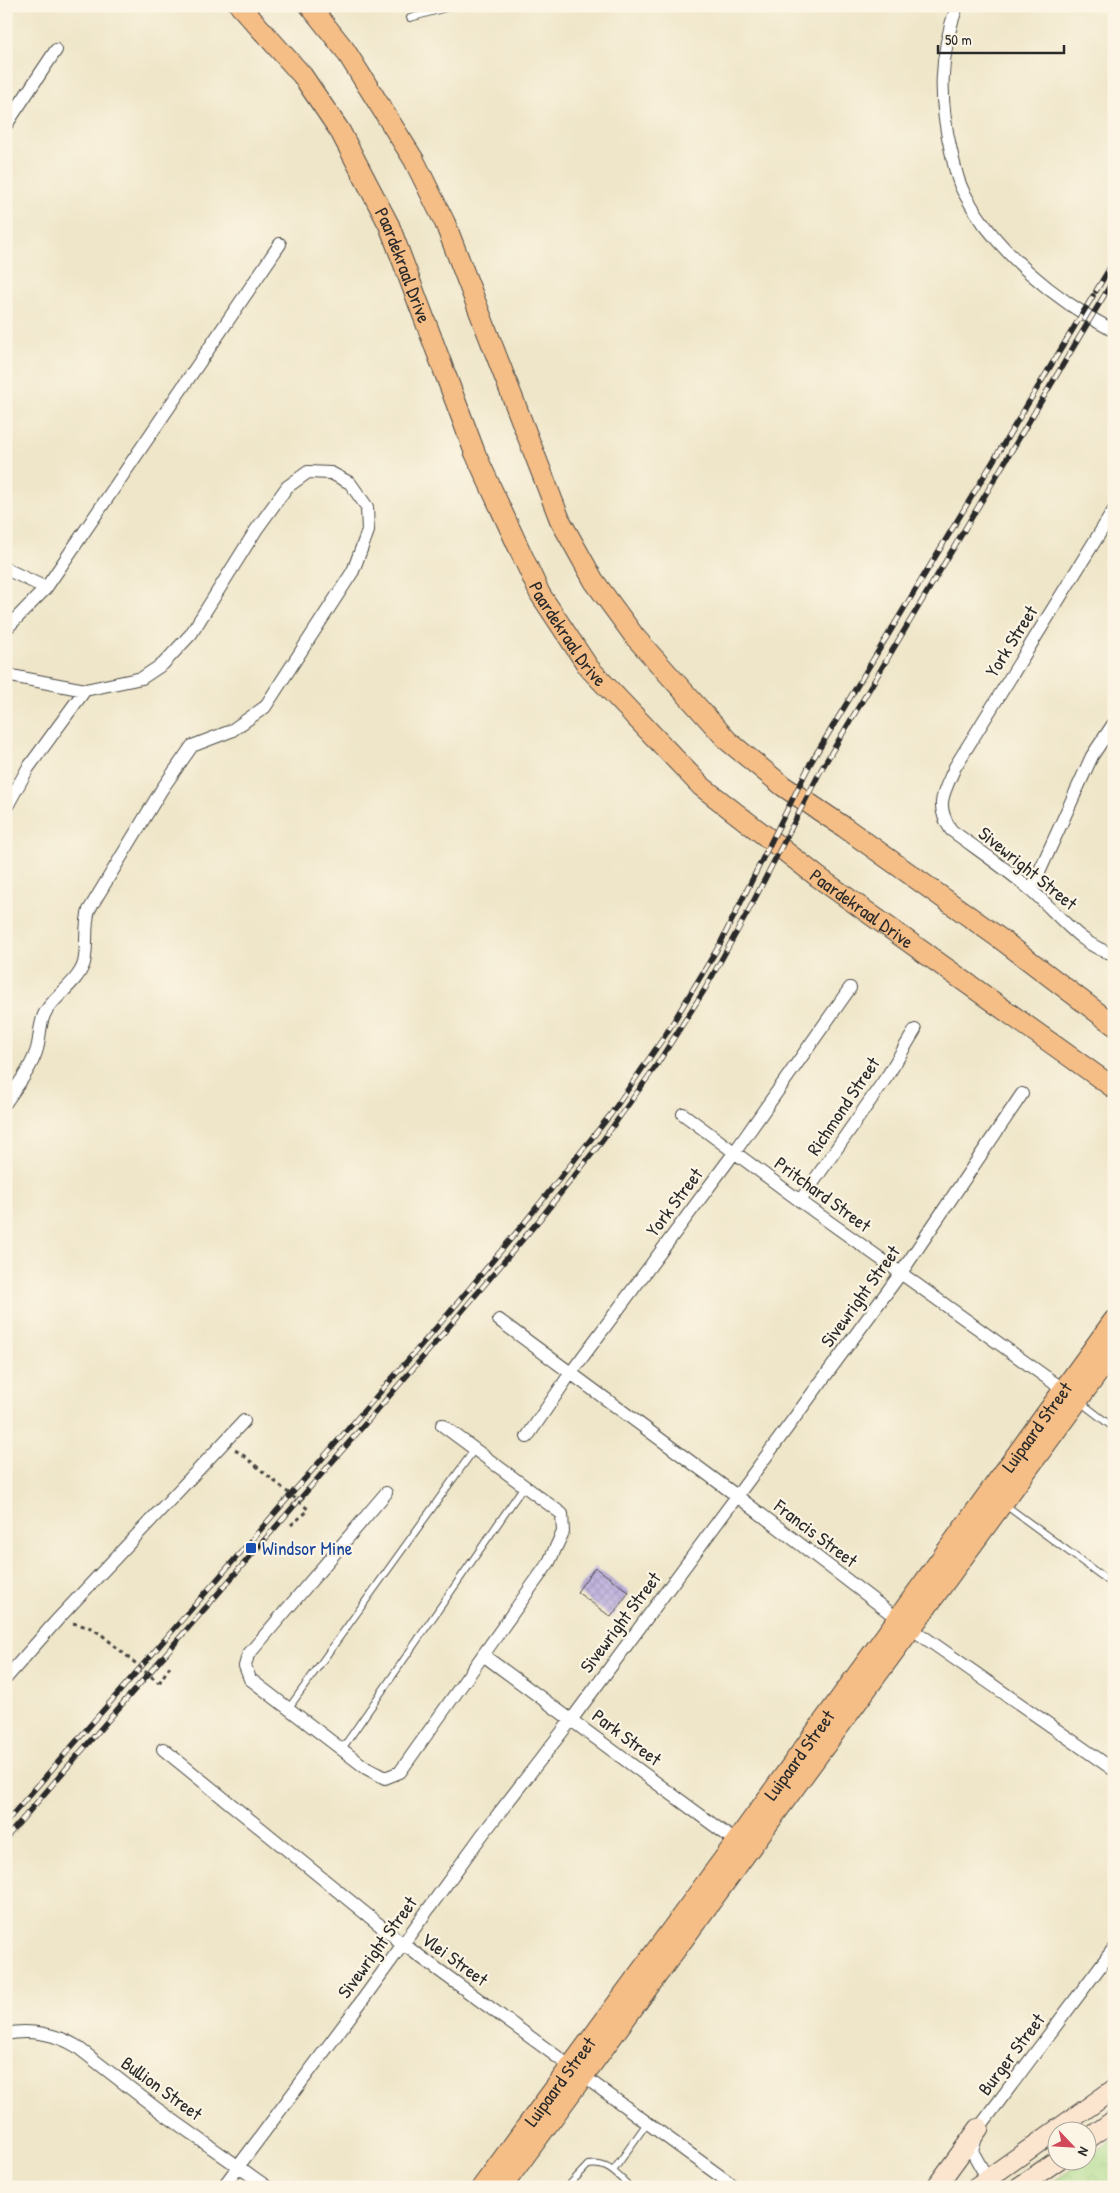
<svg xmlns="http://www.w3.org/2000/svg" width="1120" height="2193" font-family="'Patrick Hand',sans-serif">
<defs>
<pattern id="park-crowns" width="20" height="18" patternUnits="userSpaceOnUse" patternTransform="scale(1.25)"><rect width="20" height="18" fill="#a7d886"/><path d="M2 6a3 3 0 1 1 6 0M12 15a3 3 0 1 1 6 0" fill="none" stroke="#90ba74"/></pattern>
<pattern id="building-cross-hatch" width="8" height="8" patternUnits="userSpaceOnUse" patternTransform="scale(1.25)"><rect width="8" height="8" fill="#b8aae0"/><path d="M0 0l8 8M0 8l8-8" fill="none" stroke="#968bb6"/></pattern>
</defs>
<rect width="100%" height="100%" fill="#fcf5e5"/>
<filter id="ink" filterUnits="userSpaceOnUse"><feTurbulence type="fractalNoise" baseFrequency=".02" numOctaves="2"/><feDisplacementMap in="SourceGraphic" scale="10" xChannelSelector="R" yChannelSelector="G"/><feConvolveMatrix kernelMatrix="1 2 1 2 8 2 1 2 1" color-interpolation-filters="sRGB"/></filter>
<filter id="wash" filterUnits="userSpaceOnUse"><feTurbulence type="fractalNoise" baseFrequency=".0096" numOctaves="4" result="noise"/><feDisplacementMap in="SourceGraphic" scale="20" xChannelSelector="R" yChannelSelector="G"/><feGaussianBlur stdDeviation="1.12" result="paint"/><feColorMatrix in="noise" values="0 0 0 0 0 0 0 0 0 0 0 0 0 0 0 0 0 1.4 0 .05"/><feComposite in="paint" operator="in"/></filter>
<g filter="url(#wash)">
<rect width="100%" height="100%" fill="#efe6c9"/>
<path fill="url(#park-crowns)" stroke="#698258" d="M1114 2139V2187H1046L1083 2161 1088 2160V2157Z"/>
<g id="blocks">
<path fill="url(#building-cross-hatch)" d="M595 1567 629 1592 611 1617 577 1592Z"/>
</g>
</g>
<g filter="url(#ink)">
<use href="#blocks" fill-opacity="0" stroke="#484743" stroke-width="1"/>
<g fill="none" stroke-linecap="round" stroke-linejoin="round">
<defs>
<path id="lane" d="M410 18 453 6
M1079 1401 1114 1428
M1004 1504 1114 1585
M288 1709 474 1450
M342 1749 524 1486
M613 2171 647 2123
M571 2183 588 2165C608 2162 616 2174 630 2187"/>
<path id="street" d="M957 6C939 56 939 101 951 151 954 164 957 180 963 191 994 250 1055 300 1114 331
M6 125 56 50
M1114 510 955 767C944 793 934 804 951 830 978 850 1007 869 1032 891 1057 912 1081 947 1114 954
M6 569 46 588
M6 629 46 588 280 244
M6 675 85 690 142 678 163 664 191 634 256 530 287 487 308 472 331 473 350 483 367 507 368 531 353 571 265 707 231 731 192 746 162 789 89 910C84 927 88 945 84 963 78 982 56 995 46 1011 38 1024 41 1039 36 1052 30 1070 17 1086 6 1102
M6 808 28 768 85 690
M1031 890 1092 756 1114 723
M683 1114 800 1201 1064 1390
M800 1201 888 1075 915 1030
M499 1320 737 1496 898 1619 1114 1770
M527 1437 570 1374 734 1153 850 988
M386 1493 248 1655 245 1666 250 1679 366 1768 385 1778 400 1772 549 1562 563 1532 562 1514 442 1425
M483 1655 742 1846
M6 1678 58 1619 244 1421
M163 1749 403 1944 735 2187
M6 2034C30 2029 56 2034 76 2046L157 2109 267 2187
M223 2187 361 2002 482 1835 572 1719 737 1496 901 1273 1022 1094
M998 2187 982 2169 972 2151 979 2128 1114 1948"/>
<path id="secondary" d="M1088 2139 1114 2120
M936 2187 979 2128
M976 2187 1114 2089
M1019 2187 1058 2160"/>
<g id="primary">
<path id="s1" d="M240 6 302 75 340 131 389 225 475 453 540 594 589 668 701 786 818 877 1114 1088"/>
<path d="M310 6 345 50 414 160 445 223 560 520 594 581 635 637 728 741 783 786 844 827 1002 940 1114 1025"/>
<path id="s2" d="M482 2187 736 1842 1114 1320"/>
<path d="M502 2187 1114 1351"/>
</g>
</defs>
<use href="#lane" stroke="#484743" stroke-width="8"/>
<use href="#street" stroke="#484743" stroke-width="14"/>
<use href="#secondary" stroke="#484743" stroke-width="21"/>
<use href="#primary" stroke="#484743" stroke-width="22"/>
<path stroke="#484743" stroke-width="3" stroke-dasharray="4 4" stroke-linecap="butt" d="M235 1450 243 1455
M291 1525 309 1510
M73 1623 91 1628 102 1635
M159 1683 170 1666"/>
<use href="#lane" stroke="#fff" stroke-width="6"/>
<use href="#street" stroke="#fff" stroke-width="12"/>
<use href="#secondary" stroke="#fbe5cf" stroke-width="19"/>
<use href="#primary" stroke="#f6be87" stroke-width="20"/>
<defs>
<path id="rail" d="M1096 291 1114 261
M6 1822 449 1313 525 1222 611 1114 666 1034 719 946 810 764 1093 296
M6 1838 430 1349 540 1219 603 1140 656 1066 705 989 750 908 821 770 1114 279"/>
</defs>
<use href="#rail" stroke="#2b2b2b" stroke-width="5.5"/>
<use href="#rail" stroke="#fcf5e5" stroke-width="4" stroke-dasharray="11" stroke-linecap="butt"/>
<path stroke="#484743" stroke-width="3" stroke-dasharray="4 4" stroke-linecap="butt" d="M243 1455 309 1510
M102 1635 159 1683"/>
</g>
</g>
<rect fill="#1a4fb4" stroke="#fcf5e5" stroke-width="2" x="245" y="1542" width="12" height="12" rx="2.5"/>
<g text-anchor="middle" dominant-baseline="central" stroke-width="4.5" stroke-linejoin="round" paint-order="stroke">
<g font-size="19" fill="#2b2b2b" stroke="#fcf5e5">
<text stroke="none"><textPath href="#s1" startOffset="309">Paardekraal Drive</textPath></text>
<text stroke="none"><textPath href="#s1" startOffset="714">Paardekraal Drive</textPath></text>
<text transform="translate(1011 641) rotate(-58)">York Street</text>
<text transform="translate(1028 868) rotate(39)">Sivewright Street</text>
<text stroke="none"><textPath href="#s1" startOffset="1119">Paardekraal Drive</textPath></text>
<text transform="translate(843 1106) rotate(-56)">Richmond Street</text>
<text transform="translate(823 1194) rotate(36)">Pritchard Street</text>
<text transform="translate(674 1202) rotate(-53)">York Street</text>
<text transform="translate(860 1296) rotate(-54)">Sivewright Street</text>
<text stroke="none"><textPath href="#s2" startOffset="941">Luipaard Street</textPath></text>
<text transform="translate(816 1533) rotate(37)">Francis Street</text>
<text transform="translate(620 1622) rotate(-53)">Sivewright Street</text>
<text transform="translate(627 1737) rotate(37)">Park Street</text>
<text stroke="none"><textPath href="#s2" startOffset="536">Luipaard Street</textPath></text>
<text transform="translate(377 1947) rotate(-54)">Sivewright Street</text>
<text transform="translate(455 1959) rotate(36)">Vlei Street</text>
<text transform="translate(1011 2054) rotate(-53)">Burger Street</text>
<text stroke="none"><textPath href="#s2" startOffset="131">Luipaard Street</textPath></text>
<text transform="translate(162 2088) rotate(36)">Bullion Street</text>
</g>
<g font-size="19" fill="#164399" stroke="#fcf5e5" text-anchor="start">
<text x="262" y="1548">Windsor Mine</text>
</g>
</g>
<rect width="1120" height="2193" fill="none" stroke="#fcf5e5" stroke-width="25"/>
<g transform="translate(1072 2146) rotate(115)"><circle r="24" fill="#fcf5e5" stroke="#a8a49b"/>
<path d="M0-4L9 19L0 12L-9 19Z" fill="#d1495b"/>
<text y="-8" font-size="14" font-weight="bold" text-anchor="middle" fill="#2b2b2b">N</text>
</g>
<path d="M938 45v8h126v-8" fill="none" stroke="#2b2b2b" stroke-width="2.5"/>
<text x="945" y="45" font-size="15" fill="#2b2b2b" stroke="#fcf5e5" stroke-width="4" paint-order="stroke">50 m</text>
</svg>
